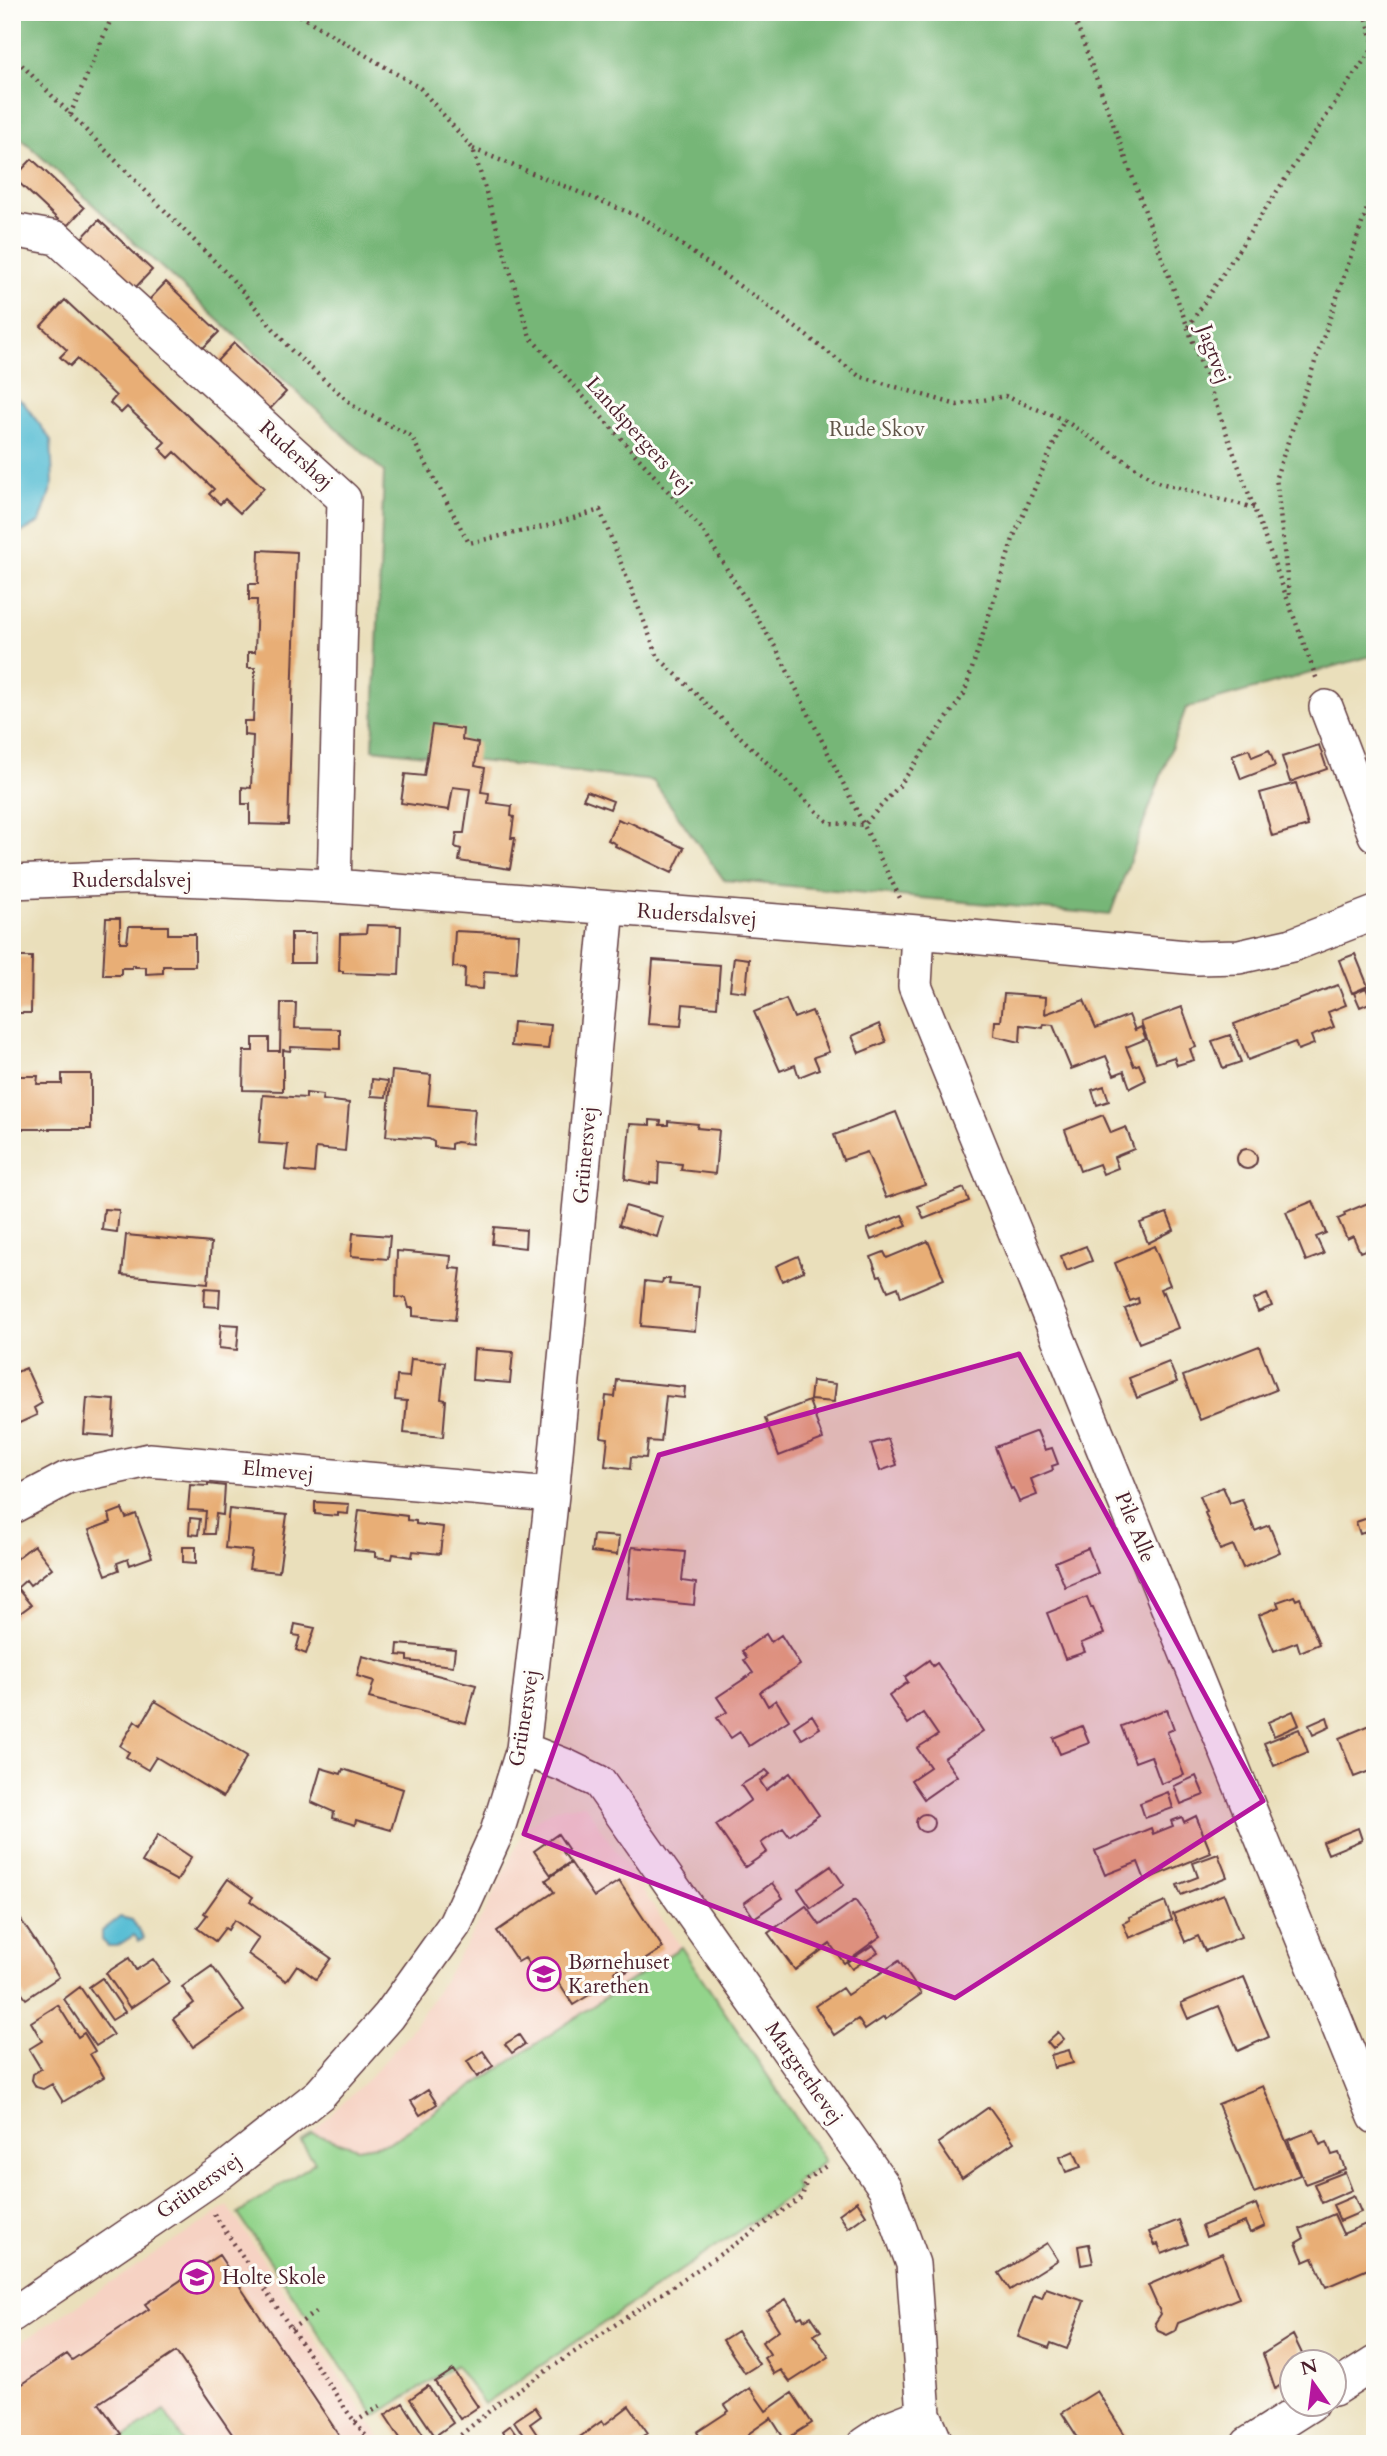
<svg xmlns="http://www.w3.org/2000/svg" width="1387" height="2456" font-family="Cardo,serif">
<rect width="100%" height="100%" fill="#fdfcf7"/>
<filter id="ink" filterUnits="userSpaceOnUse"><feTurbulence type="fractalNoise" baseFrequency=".0143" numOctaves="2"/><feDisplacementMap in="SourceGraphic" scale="14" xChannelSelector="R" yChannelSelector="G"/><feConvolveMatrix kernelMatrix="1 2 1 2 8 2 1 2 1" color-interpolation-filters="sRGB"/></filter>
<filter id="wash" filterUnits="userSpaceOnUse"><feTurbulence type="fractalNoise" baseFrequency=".00686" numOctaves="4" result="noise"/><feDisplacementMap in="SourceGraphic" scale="28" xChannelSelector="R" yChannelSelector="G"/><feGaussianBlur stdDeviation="1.57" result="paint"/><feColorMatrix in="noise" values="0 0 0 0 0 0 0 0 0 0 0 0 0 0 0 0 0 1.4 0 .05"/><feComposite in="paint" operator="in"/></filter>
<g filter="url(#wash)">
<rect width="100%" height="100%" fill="#eadfbb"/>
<path fill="#f6d2c3" d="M584 1804 681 1947 388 2143 357 2148 312 2133 370 2077 407 2036 436 1993 486 1910 526 1826 556 1808Z
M228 2206 384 2444H12V2348Z"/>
<path fill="#93d48b" stroke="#6e7a5b" stroke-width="2" d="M681 1947 825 2161 795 2183 799 2190 486 2403 484 2404 456 2365 375 2416 238 2214 315 2162 301 2142 312 2133 357 2148 388 2143Z
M164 2410 186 2444H114Z"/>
<path fill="#76b677" stroke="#606a51" stroke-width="2" d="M12 12H1375V655L1186 708 1110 915 724 880 653 781 373 749 384 472 12 130Z"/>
<path fill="#56bdd4" stroke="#506e80" stroke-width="2" d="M12 395 23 402 51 440 53 483 40 522 13 537Z
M120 1917 132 1920 144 1938 139 1941 134 1935 117 1946H108L102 1940V1931Z"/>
<g id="blocks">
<path fill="#e8ae76" d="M32 159 84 208 66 227 14 178Z
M99 220 152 270 134 289 81 239Z
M166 282 219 332 202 349 149 300Z
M65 300 264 488 240 513 225 499 220 504 209 494 214 489 175 452 169 458 159 448 165 442 127 407 121 413 110 403 116 396 77 359 70 366 60 357 67 350 41 326Z
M234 343 286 392 268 411 216 362Z
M259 550 297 552 288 825 250 824V804H242V787L251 788 253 736 244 735V721H253L255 668H248V652H255L257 600H249V584H258Z
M432 725 463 729 462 740 478 743 475 766 485 768 481 792 489 793 488 803 512 806 511 816 514 817 511 838H515L510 869 459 861 461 849 455 847 457 833H464L470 789 453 787 449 810 401 803 405 774 424 776Z
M1319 745 1327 769 1290 782 1282 757Z
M1249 749 1252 757 1269 750 1275 766 1241 779 1232 755Z
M1296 783 1308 826 1272 836 1260 793Z
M587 791 613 801 610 809 583 799Z
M618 819 626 823 627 821 684 848 672 873 615 846 616 844 608 840Z
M106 918H120V942H127L129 926H168V934H195V966H163V973L146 974V967H135V965H132V968H121V975H103Z
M367 925 401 926 399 975 343 973V971H339L340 934 366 933Z
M455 931 519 934 516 973 484 971 483 989 464 988 465 968 453 967Z
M291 933H316L315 963H291Z
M1355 954 1368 986 1352 993 1339 960Z
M12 957H32L31 1013H12Z
M734 957 749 959 746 992 730 990Z
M653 960 720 965 717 1007 683 1004 681 1026 648 1024Z
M1338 985 1346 1005 1328 1012 1334 1027 1311 1036 1314 1044 1298 1050 1295 1042 1248 1060 1234 1024Z
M1366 988 1372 1002 1360 1007 1354 993Z
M1004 994 1046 997 1045 1014 1084 1000 1096 1028 1129 1015 1135 1030 1141 1027 1146 1039 1126 1047 1134 1066 1139 1064 1146 1080 1130 1088 1124 1071 1114 1075 1106 1056 1071 1069 1053 1025 1044 1024 1043 1028 1021 1025 1020 1042 994 1036 995 1021H1001Z
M786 999 794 1018 812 1011 829 1052 814 1057 819 1069 799 1077 795 1065 780 1071 754 1012Z
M281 1003H296L295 1028 340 1029V1049L291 1047 290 1051 283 1050V1091L243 1090 244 1051H253V1038H269V1051H280Z
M1182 1007 1196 1047 1190 1049 1194 1060 1177 1065 1174 1057 1156 1063 1141 1022Z
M513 1022 551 1025 548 1049 511 1046Z
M879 1024 886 1042 859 1053 852 1036Z
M1230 1035 1241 1062 1223 1068 1212 1041Z
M392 1071 431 1075 428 1105 475 1109 472 1144 456 1142 451 1144V1149L434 1147V1142L429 1139 386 1136Z
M62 1074H91V1129H12V1076H38L37 1084H62Z
M372 1079 388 1081 386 1097 371 1096Z
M1104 1086 1109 1101 1097 1105 1092 1090Z
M306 1093 323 1095 322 1100 349 1103 345 1151 316 1148 314 1173 285 1170 288 1145 259 1143 263 1095 306 1098Z
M896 1112 925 1185 886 1198 867 1152 843 1160 834 1135Z
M1103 1115 1111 1133 1126 1127 1134 1149 1114 1157 1118 1168 1103 1174 1099 1164 1080 1171 1065 1130Z
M650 1120 661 1121 660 1125H668V1121L698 1124 697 1128 719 1130 715 1174 681 1170 682 1164 659 1162 658 1183 650 1182V1184L625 1179 630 1124 650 1125Z
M1237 1159a10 10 0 1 1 20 0a10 10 0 1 1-20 0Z
M964 1188 969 1201 924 1219 918 1206Z
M1375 1200V1246L1360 1252 1353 1236 1347 1239 1338 1219 1345 1216 1344 1213Z
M1313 1201 1326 1233 1316 1237 1324 1254 1306 1261 1286 1212Z
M625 1206 663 1217 657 1237 619 1225Z
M104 1209 119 1210 117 1232 102 1230Z
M1167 1213 1174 1230 1148 1243 1140 1223Z
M902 1215 907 1225 871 1240 867 1229Z
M494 1227 526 1230 525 1248 492 1244Z
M353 1233 390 1236 388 1259 351 1256Z
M126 1235 211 1243 208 1283 122 1275Z
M928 1241 944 1279 901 1297 898 1287 888 1291 881 1275 878 1276 871 1257 884 1252 887 1258Z
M1086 1246 1092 1261 1067 1271 1061 1256Z
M1154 1246 1170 1285 1160 1289 1162 1294 1164 1292 1178 1328 1139 1343 1125 1309 1139 1303 1138 1298 1130 1301 1115 1263Z
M397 1251 451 1256 450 1268 461 1269 455 1320 413 1316V1308H409L406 1298 396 1297Z
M798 1256 804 1271 782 1281 776 1266Z
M663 1279H670L669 1284 699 1287 695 1331 641 1326 645 1281 662 1283Z
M205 1288 220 1289 219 1307 204 1306Z
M1267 1294 1272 1306 1258 1312 1253 1300Z
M221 1324 239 1325 237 1350 219 1348Z
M1259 1346 1276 1390 1200 1420 1183 1376Z
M474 1349 513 1352 510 1383 472 1380Z
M411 1359 445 1362 441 1399 446 1400 443 1437 404 1433 407 1401 395 1400 397 1376 409 1377Z
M1169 1362 1177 1382 1137 1398 1129 1378Z
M26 1368 42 1403 34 1408 37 1415 15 1425 12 1419V1374Z
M617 1380 685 1387 684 1398 666 1396 661 1442 648 1441 646 1458 631 1457 630 1469 605 1466 608 1438 601 1437 606 1396 615 1397Z
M812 1381 836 1384 834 1402 810 1400Z
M87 1398 115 1400 113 1436 84 1434Z
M809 1401 823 1439 779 1456 765 1418Z
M1037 1431 1045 1450 1052 1448 1058 1464 1052 1466 1053 1470 1031 1479 1037 1495 1019 1502 1013 1488 1011 1489 995 1447Z
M888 1439 897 1465 880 1471 871 1444Z
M208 1484 225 1486 223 1515 216 1514 214 1534H204L206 1511 188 1510 190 1485 208 1486Z
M1223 1487 1230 1503 1242 1499 1255 1531 1269 1525 1280 1552 1243 1568 1233 1545 1220 1550 1205 1513 1207 1512 1200 1496Z
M315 1502 349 1504 348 1514 338 1513V1516L315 1514Z
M122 1509 126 1518 136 1514 152 1557 130 1565 128 1559 117 1563 119 1570 106 1575 89 1530 111 1522 109 1514Z
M229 1509 287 1515 279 1572 249 1569 252 1551 225 1548Z
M359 1510 407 1516V1520L416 1521V1524L443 1527 440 1554 413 1551 412 1557 393 1554 392 1559 375 1557V1552L354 1550Z
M1371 1517 1375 1529 1360 1534 1356 1522Z
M190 1518 200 1519 198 1535 189 1534Z
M593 1535 619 1537 617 1555 591 1552Z
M34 1545 52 1568 30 1585 26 1580 17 1588 31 1605 12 1619V1562Z
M183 1547H196V1563L183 1562Z
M632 1547 685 1552 682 1581 696 1583 694 1605 627 1598Z
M1088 1548 1098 1573 1065 1587 1055 1562Z
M1294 1596 1296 1600 1300 1598 1319 1644 1300 1652 1297 1642 1274 1651 1259 1615 1279 1607 1277 1602Z
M1087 1597 1091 1607H1093L1104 1634 1081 1643 1085 1652 1065 1659 1047 1613Z
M295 1624 315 1628 306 1654 296 1650 300 1636 293 1635Z
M766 1634 771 1642 781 1635 800 1665 760 1692 768 1706 776 1700 789 1720 749 1746 740 1732 731 1738 717 1718 727 1712 717 1697 753 1673 744 1660 747 1658 742 1651Z
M398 1644 455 1649 453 1666 408 1661V1656L397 1655Z
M362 1656 476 1685 466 1723 369 1698 374 1681 357 1676Z
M929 1660 933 1666 937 1663 983 1731 944 1758 957 1776 924 1799 911 1780 930 1767 917 1748 938 1735 923 1713 908 1724 889 1696 908 1682 905 1677Z
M155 1701 247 1756 223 1797 156 1757 148 1770 126 1757 129 1752 120 1746 135 1721 141 1725Z
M1167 1709 1174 1729 1167 1732 1184 1775 1161 1784 1151 1756 1135 1762 1121 1726Z
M1293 1711 1299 1725 1274 1736 1268 1722Z
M812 1715 820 1728 802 1739 794 1727Z
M1327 1717 1330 1727 1313 1735 1309 1725Z
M1375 1723V1769L1354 1777 1339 1738Z
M1082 1726 1089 1743 1060 1754 1053 1738Z
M1299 1729 1308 1752 1274 1766 1264 1743Z
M321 1768 341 1774 343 1769 403 1789 391 1830 356 1820 355 1825 333 1818 334 1812 311 1802Z
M766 1770 770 1774 760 1781 766 1790 790 1773 819 1815 789 1836 783 1828 761 1843 767 1852 745 1867 716 1825 751 1800 741 1785Z
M1196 1776 1204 1795 1181 1804 1174 1786Z
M1168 1792 1173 1808 1145 1818 1140 1803Z
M916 1823a9 9 0 1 1 18 0a9 9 0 1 1-18 0Z
M1196 1816 1211 1853 1145 1880 1138 1862 1105 1875 1095 1851 1151 1828 1153 1834 1173 1826 1171 1821 1182 1817 1184 1822Z
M1358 1828 1362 1840 1328 1854 1323 1842Z
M558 1834 568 1849 563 1852 570 1862 551 1875 534 1851Z
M158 1835 191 1857 177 1881 142 1862Z
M1218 1854 1227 1877 1181 1895 1177 1885 1198 1877 1193 1863Z
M571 1863 594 1897 619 1881 663 1948 626 1972 623 1966 614 1972 617 1978 573 2005 556 1979 549 1983 543 1973 538 1977 525 1958 518 1962 497 1931 554 1892 546 1880Z
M831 1866 844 1885 811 1908 798 1889Z
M228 1879 253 1897 250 1901 331 1958 316 1979 297 1965 286 1981 248 1954 259 1938 234 1920 228 1930 225 1928 215 1941 197 1928 207 1915 204 1913Z
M772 1883 783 1898 754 1918 744 1903Z
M1224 1894 1241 1937 1205 1951 1198 1936 1185 1942 1173 1914Z
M855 1900 881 1936 844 1963 830 1944 795 1970 768 1933 806 1906 820 1925Z
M1165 1902 1172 1920 1129 1938 1123 1923 1130 1920 1129 1917Z
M19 1917 59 1977 26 1999 12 1980V1921Z
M1375 1943V1966L1367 1946Z
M873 1945 878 1952 852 1969 847 1962Z
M129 1958 136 1970 153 1959 169 1982 130 2008 106 1973Z
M899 1961 921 1994 885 2020 884 2017 865 2030 858 2019 834 2035 815 2006 842 1988 847 1995Z
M212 1966 244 2011 193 2047 173 2019 194 2003 182 1987Z
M1244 1977 1269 2037 1238 2051 1219 2006 1188 2019 1181 2003Z
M102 1978 125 2012 112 2020 89 1987Z
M80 1987 113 2035 96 2046 64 1999Z
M58 2005 78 2037 84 2033 95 2051 90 2054 104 2077 63 2102 52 2084 43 2089 36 2087 32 2080 33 2074 41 2069 29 2049 42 2041 31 2022Z
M1058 2032 1064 2039 1053 2049 1047 2042Z
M519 2035 525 2044 512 2053 505 2044Z
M1069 2050 1073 2063 1054 2068 1051 2055Z
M483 2051 493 2066 477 2077 467 2061Z
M1263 2086 1300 2175 1254 2193 1218 2104Z
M428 2090 437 2104 420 2115 411 2101Z
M989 2107 1014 2142 962 2178 938 2143Z
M1314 2130 1320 2145 1327 2142 1332 2155 1339 2153 1345 2169 1305 2184 1288 2140Z
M1074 2151 1081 2167 1066 2172 1060 2157Z
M1345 2172 1352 2190 1322 2203 1314 2184Z
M1354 2196 1361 2212 1340 2221 1333 2205Z
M857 2201 866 2215 848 2228 839 2214Z
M1256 2204 1265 2226 1250 2233 1245 2222 1206 2237 1202 2226Z
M1334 2214 1343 2234 1368 2223 1375 2240V2266L1326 2287 1313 2258 1304 2262 1296 2243 1304 2238 1300 2229Z
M1179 2220 1188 2244 1162 2254 1158 2244 1155 2245 1149 2232Z
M1047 2243 1058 2260 1010 2290 999 2273Z
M1089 2244 1093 2263 1081 2265 1078 2246Z
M1222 2253 1239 2298 1178 2323 1175 2331 1167 2335 1158 2331 1155 2323 1161 2314 1148 2285Z
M219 2255 345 2444H239L176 2352 99 2403 121 2434 106 2444H12V2391L67 2354 72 2360 149 2309 145 2304Z
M1046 2288 1084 2301 1067 2349 1051 2343 1049 2348 1018 2337 1034 2295 1042 2298Z
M786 2299 798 2318 802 2316 804 2320 811 2316 821 2331 814 2335 829 2357 790 2382 781 2370 774 2374 764 2358 770 2354 762 2342 779 2330 767 2311Z
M737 2331 759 2364 745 2373 723 2340Z
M1293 2335 1306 2362H1292V2377L1275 2389 1263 2354Z
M453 2370 478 2407 460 2419 435 2382Z
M428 2386 453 2423 435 2436 410 2399Z
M750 2388 766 2411 792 2393 812 2423 785 2440 771 2418 748 2434 754 2444H704L697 2432 729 2411 725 2405Z
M1097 2391 1131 2444H1082L1062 2413Z
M403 2403 427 2440 421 2444H404L385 2415Z
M629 2406 648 2433 633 2444H570L602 2421 604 2425Z
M535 2407 541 2416 530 2424 540 2439 529 2444 514 2421Z
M510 2425 523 2444H511L502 2431Z"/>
</g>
</g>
<g filter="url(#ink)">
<use href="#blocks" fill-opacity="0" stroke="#623c41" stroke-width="2"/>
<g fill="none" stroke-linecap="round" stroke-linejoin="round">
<defs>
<path id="minor" d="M12 230 57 238 344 499 334 886
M1326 707 1375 835
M12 882 134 877 334 886 918 932 1197 958 1239 957 1292 945 1375 913
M918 932 915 986 1375 2117
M12 1507 67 1478 149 1460 552 1495
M523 1749 564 1765 599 1782 885 2188 913 2264 924 2414 888 2428 864 2444
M12 2315 220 2173 320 2094 389 2016 442 1942 455 1924 497 1832 523 1749 552 1495 608 908
M1334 2389 1375 2363
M924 2414 937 2444
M1248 2444 1311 2404"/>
</defs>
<use href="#minor" stroke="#623c41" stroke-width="36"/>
<path stroke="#623c41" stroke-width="4.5" stroke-dasharray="2 5" stroke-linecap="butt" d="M294 12 420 88 473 149 530 337 702 529 777 650 900 898
M1072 12 1317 680
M1365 12 1375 49
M12 55 231 278 291 350 356 408 411 436 469 543 547 526 600 510 658 657 829 823 864 825 900 785 964 694 1014 536 1064 420 1157 482 1254 508
M70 115 114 12
M473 149 645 219 765 304 859 376 957 405 1005 396 1064 420
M1188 327 1348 83 1374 47
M1289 595 1276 477 1375 185
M214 2214 349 2414 372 2444
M291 2329 316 2312
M355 2422 382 2405
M450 2444 500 2402 734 2245 802 2197 807 2179 829 2164"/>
<use href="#minor" stroke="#fff" stroke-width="33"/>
</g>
</g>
<path fill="#b5179e" fill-opacity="0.2" stroke="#b5179e" stroke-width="5" stroke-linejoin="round" d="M1019 1354 1263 1801 955 1998 524 1834 659 1455Z"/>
<defs>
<symbol id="school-ring" viewBox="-11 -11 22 22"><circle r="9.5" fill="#fdfcf7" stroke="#b5179e" stroke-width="1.5"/><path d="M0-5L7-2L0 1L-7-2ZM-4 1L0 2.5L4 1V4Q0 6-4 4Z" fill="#b5179e"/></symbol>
</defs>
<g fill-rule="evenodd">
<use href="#school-ring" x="525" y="1955" width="38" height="38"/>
<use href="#school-ring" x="178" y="2258" width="38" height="38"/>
</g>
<g text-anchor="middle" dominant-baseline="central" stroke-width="6" stroke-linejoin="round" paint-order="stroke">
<g font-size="21" fill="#4a1f2b" stroke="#fdfcf7">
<text transform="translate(1214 354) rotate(70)">Jagtvej</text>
<text transform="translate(639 435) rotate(48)">Landspergers vej</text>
<text transform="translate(296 455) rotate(42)">Rudershøj</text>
<text x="132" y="880">Rudersdalsvej</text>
<text transform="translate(697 915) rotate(4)">Rudersdalsvej</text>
<text transform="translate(585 1155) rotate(-85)">Grünersvej</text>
<text transform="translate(278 1471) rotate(5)">Elmevej</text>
<text transform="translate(1135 1527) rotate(68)">Pile Alle</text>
<text transform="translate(524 1718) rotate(-81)">Grünersvej</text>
<text transform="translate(804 2073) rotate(55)">Margrethevej</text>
<text transform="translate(199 2186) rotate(-35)">Grünersvej</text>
</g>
<g font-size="21" fill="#605548" stroke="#fdfcf7">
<text x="877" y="429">Rude Skov</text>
</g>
<g font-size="21" fill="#4a1f2b" stroke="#fdfcf7" text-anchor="start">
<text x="568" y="1962">Børnehuset<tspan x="568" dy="24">Karethen</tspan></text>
<text x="222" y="2277">Holte Skole</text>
</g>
</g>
<rect width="1387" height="2456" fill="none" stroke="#fdfcf7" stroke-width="42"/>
<g transform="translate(1313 2383) rotate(346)"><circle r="33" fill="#fdfcf7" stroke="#b5a4a5" stroke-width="2"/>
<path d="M0-5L12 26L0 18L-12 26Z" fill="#b5179e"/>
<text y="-10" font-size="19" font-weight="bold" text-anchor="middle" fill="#4a1f2b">N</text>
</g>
</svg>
